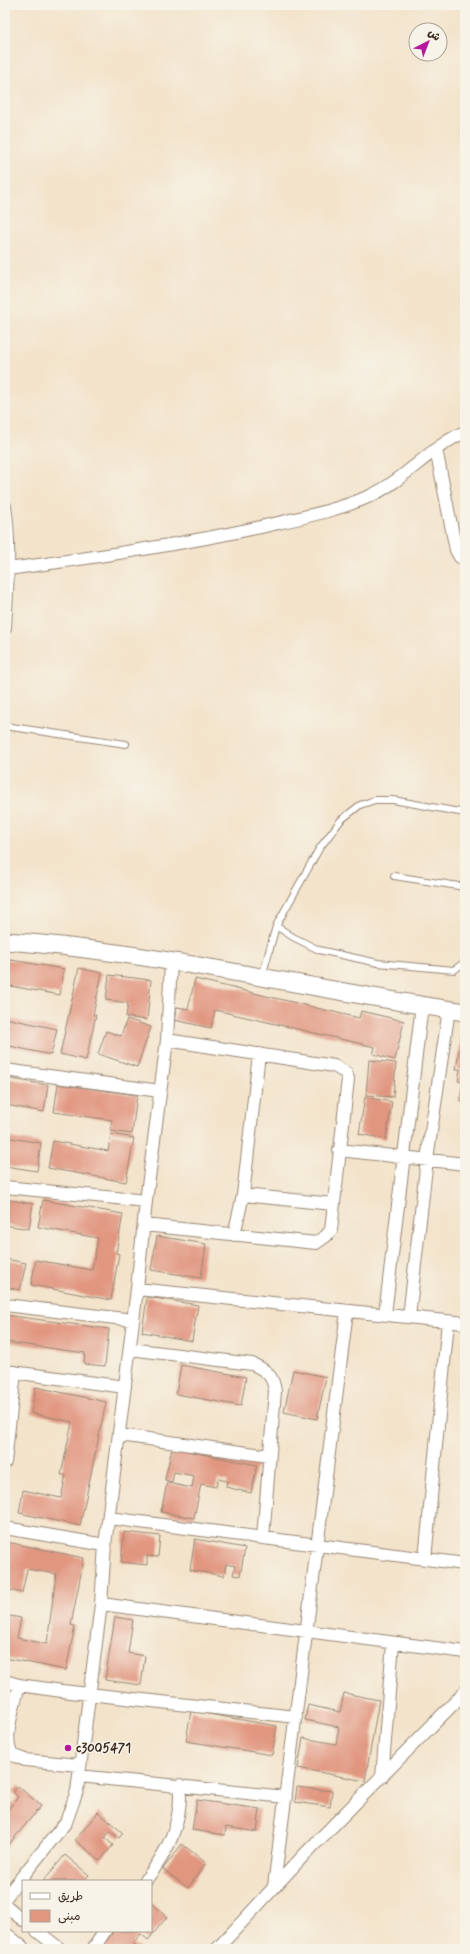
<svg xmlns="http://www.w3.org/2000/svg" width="470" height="1954" font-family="Mynerve,'Playpen Sans Arabic',sans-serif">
<rect width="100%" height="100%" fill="#f7f3e8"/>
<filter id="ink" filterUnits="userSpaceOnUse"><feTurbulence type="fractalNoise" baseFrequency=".025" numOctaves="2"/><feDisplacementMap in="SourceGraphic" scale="8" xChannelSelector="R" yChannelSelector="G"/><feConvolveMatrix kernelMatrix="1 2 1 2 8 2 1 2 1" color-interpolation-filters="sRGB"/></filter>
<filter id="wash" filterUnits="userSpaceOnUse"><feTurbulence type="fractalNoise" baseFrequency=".012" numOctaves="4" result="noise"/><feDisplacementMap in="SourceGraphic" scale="16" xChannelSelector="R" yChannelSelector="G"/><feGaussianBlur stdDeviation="0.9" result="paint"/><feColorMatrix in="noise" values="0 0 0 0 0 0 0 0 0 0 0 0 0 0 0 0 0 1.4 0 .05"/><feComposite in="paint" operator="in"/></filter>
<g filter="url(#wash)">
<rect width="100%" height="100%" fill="#f3e3ca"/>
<g id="blocks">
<path fill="#e19680" d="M5 959 64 969 60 995 5 985Z
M79 968 102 973 93 1015H96L86 1060 60 1054Z
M109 975 151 980 147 1020 126 1017 128 1003 106 1000Z
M195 979 359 1018 361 1011 404 1021 395 1060 373 1054 375 1047 215 1010 211 1028 174 1020 177 1007 188 1009Z
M5 1018 57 1029 51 1055 5 1045Z
M127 1019 151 1027 137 1067 98 1054 106 1031 121 1036Z
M463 1026H465V1102L460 1101 463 1082 458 1081 460 1069H456Z
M369 1060 396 1063 393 1097 366 1095Z
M5 1078 48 1085 44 1112 5 1105Z
M58 1084 137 1095 132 1134 110 1131 112 1120 54 1112Z
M365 1097 392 1102 386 1139 359 1134Z
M111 1134 134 1138 126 1182 48 1168 53 1141 108 1151Z
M5 1137 41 1143 37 1171 5 1166Z
M5 1199 33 1204 29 1229 5 1225Z
M43 1200 123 1214 116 1253 119 1254 111 1300 31 1285 36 1260 92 1270 98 1238 38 1227Z
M157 1236 206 1244 201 1278 151 1270Z
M5 1259 26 1263 20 1290 5 1287Z
M147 1297 198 1305 192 1341 142 1332Z
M5 1315 109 1329 105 1366 84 1364 85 1353 5 1342Z
M181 1365 246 1377 241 1406 176 1394Z
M293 1370 326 1377 317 1419 284 1412Z
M36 1387 106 1402 80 1526 19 1513 23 1490 61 1498 66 1475H61L72 1422 31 1413Z
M172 1448 257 1465 251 1493 226 1487 227 1481 218 1479 216 1487 201 1484 194 1518 161 1512 167 1483 192 1488 194 1476 174 1472 172 1482 165 1480Z
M124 1532 160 1536 158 1557 147 1556V1565L121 1562Z
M195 1539 245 1548 240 1576 233 1575 235 1566 226 1564 224 1576 190 1570Z
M7 1542 84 1558 71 1625 75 1626 66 1670 5 1658V1615L21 1618 17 1638 47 1644 56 1574 27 1569 22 1593 5 1589V1552Z
M115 1617 133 1620 128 1653 145 1656 141 1685 105 1680Z
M344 1693 379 1700 365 1781 298 1768 303 1738 336 1744 339 1727 305 1720 308 1705 340 1712Z
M191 1711 277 1726 272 1755 186 1741Z
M18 1786 41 1806 5 1849V1813L18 1797 13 1792Z
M297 1787 332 1791 330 1807 295 1802Z
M197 1800 260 1809 257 1832 226 1827 225 1835 192 1830Z
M98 1812 123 1833 119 1838 110 1831 105 1838 113 1845 100 1861 75 1840Z
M182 1844 206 1863 188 1888 163 1869Z
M65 1855 89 1875 83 1881H43Z
M151 1903 167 1917 148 1940 141 1934 133 1943 140 1949H99L114 1931H151Z"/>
</g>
</g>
<g filter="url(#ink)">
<use href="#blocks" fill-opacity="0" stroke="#978674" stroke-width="1"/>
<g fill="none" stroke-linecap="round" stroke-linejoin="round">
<defs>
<path id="lane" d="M5 726 126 744
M394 876 465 887
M276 926 293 937 319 950 378 963 454 970 465 962
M262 977 276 926 319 849 341 820 360 805 375 800H393L465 813"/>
<path id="street" d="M436 449 456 550 460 557 465 558
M5 506C11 546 7 588 5 628
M8 569C91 558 174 546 256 528 294 519 334 512 370 496 405 480 430 447 465 432
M5 1070 160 1091
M339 1150 465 1164
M5 1187 146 1201
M243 1195 333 1204
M144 1225 316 1243 326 1236 331 1230 348 1079 346 1073 334 1066 167 1040
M234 1235 243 1195 259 1054
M137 1289 465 1323
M5 1305 133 1320
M385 1314 422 1005
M409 1317 427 1159 449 1009
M130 1349 252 1364C266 1370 273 1375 275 1391L263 1538
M5 1371 125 1387
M120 1435 269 1456
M5 1462 15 1372
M109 1518 465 1564
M5 1528 105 1545
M425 1559 448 1322
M101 1604 465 1652
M5 1681 19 1685 62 1691 296 1717
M19 1685C15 1703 2 1738 12 1755L25 1760 79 1765
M79 1776 286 1797
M382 1777 393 1643
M145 1881C168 1852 182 1823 180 1785
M274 1886 347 1311
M5 1898 66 1822 77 1791 101 1604 105 1545 137 1289 146 1201 167 1040 171 962
M5 1905 23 1920
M37 1931 60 1949
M93 1949 105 1931
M217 1949 304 1855 465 1692"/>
<path id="secondary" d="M5 941C160 952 312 990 465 1012
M5 1936 21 1949"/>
</defs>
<use href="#lane" stroke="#978674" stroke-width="8"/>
<use href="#street" stroke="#978674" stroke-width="14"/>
<use href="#secondary" stroke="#978674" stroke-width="19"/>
<use href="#lane" stroke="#fff" stroke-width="6"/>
<use href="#street" stroke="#fff" stroke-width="12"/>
<use href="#secondary" stroke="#fff" stroke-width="17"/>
</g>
</g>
<circle fill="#b5179e" stroke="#f7f3e8" stroke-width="1.5" cx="68" cy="1748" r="4"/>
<g text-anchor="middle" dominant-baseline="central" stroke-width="3" stroke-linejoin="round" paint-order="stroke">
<g font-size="13" font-weight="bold" fill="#3b2a1e" stroke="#f7f3e8" text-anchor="start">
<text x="76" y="1748">c3005471</text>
</g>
</g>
<rect width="470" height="1954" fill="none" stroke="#f7f3e8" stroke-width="20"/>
<rect x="22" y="1880" width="130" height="52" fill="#f7f3e8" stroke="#aca397"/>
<rect x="30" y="1893" width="20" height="6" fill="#ffffff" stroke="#aca397"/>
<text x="58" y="1900" font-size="12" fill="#3b2a1e">طريق</text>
<rect x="30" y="1910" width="20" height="12" fill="#e19680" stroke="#aca397"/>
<text x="58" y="1920" font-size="12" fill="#3b2a1e">مبنى</text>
<g transform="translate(428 42) rotate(42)"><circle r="19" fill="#f7f3e8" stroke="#aca397"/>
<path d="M0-3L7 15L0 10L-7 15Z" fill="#b5179e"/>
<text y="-6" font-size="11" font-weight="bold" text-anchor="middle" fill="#3b2a1e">ش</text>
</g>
</svg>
